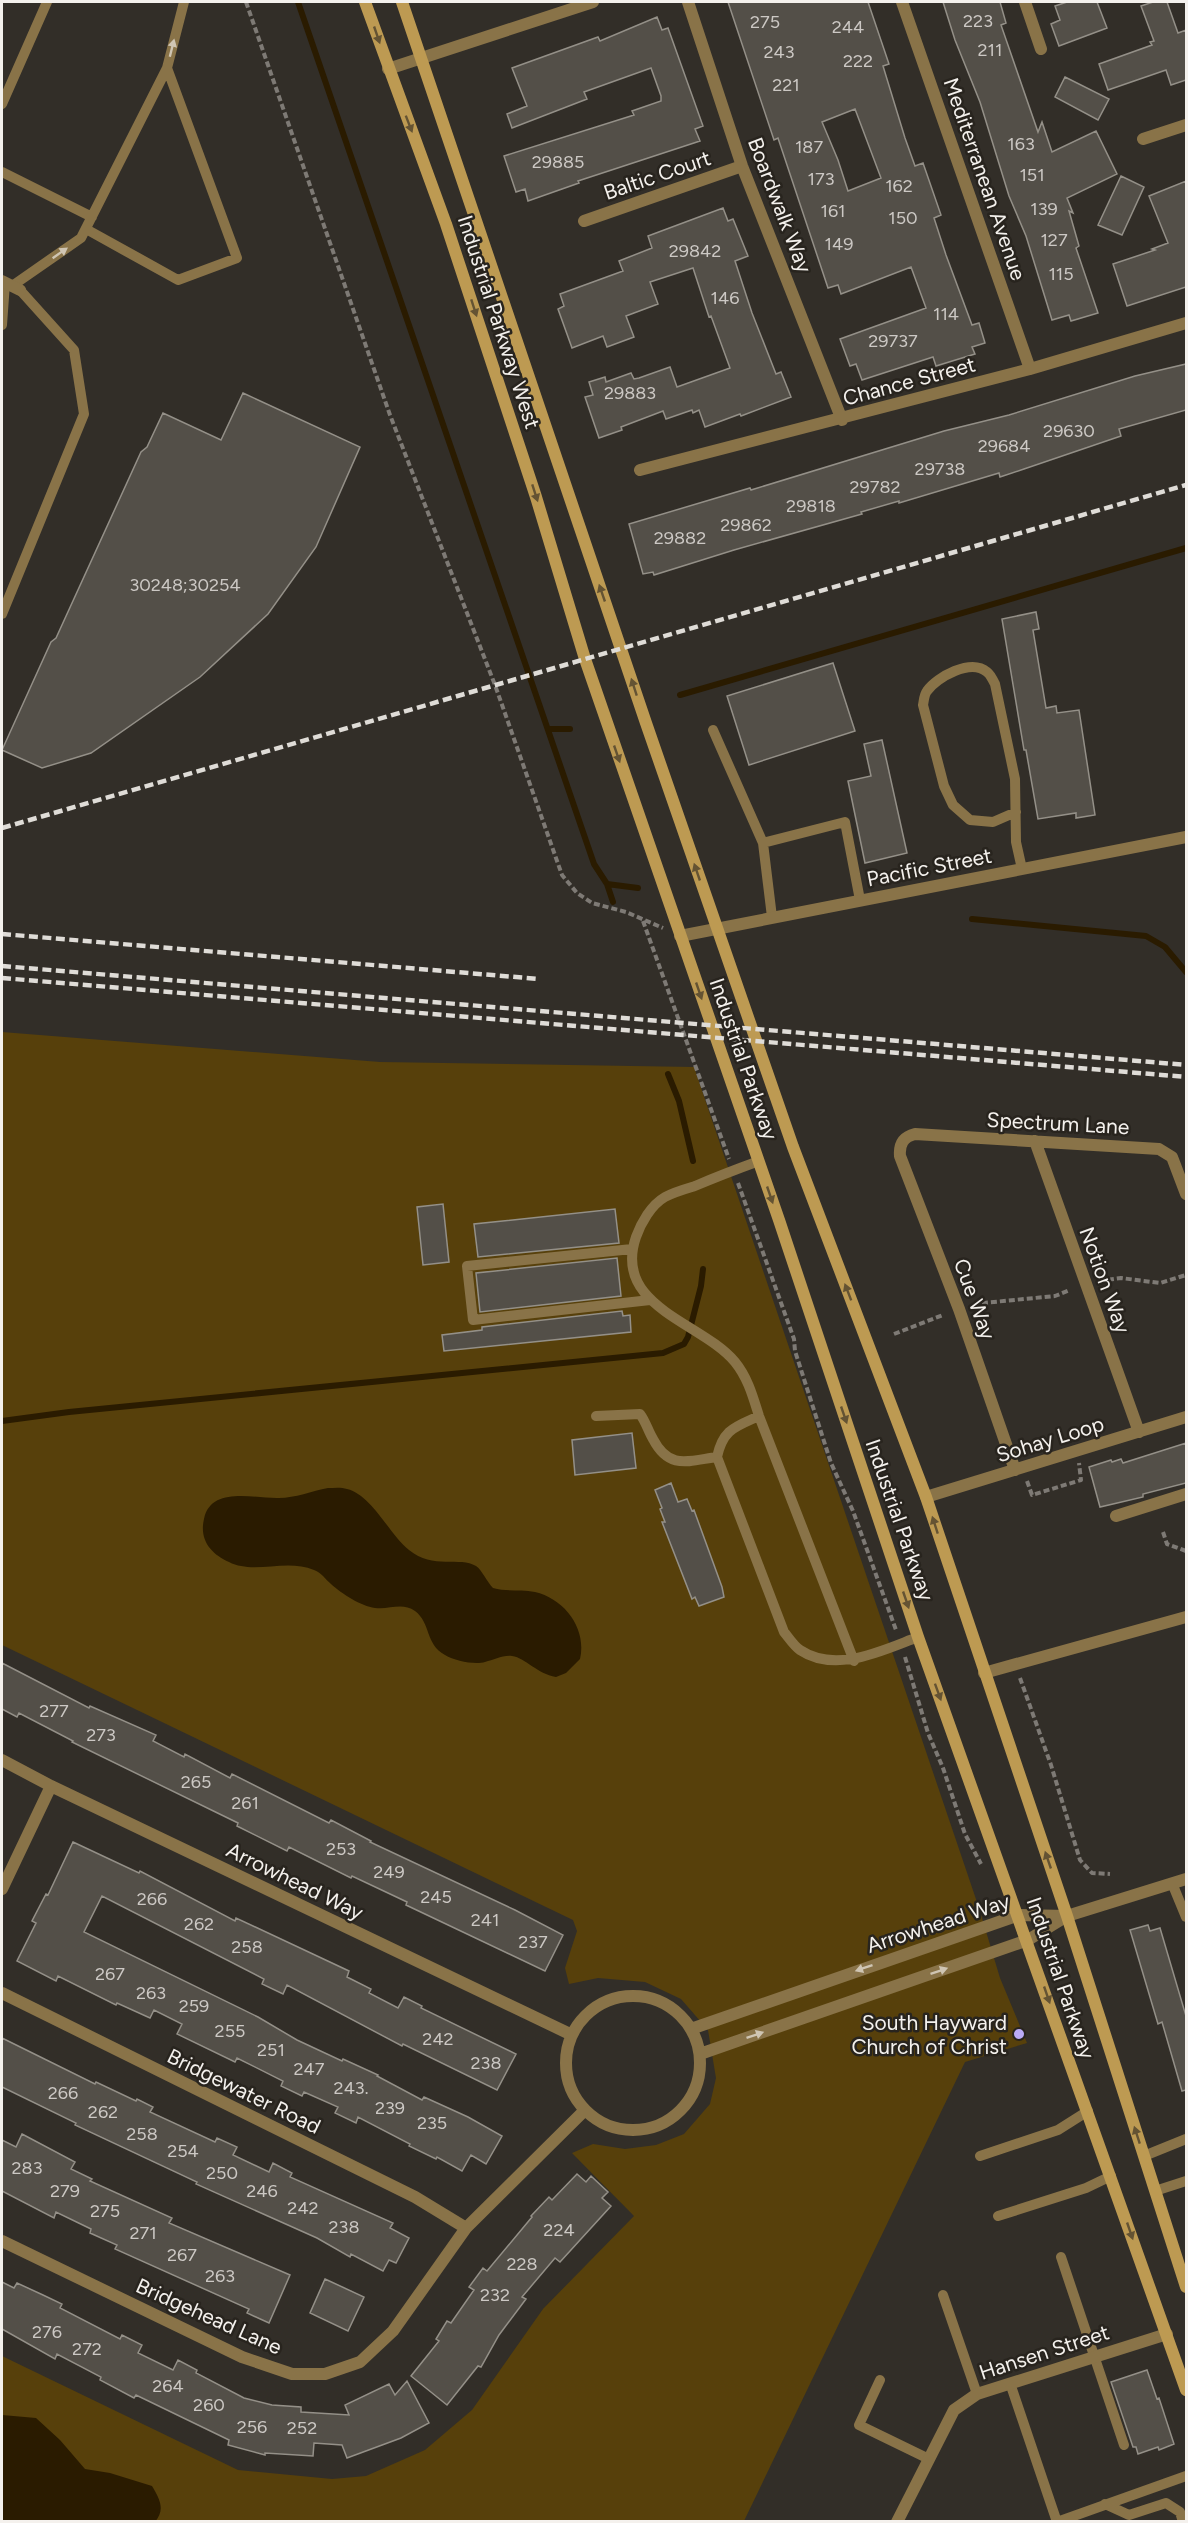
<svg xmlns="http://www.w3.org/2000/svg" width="1188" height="2523" font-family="Figtree,sans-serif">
<rect width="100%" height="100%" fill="#322e28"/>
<path fill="#57400b" d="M2 1032 380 1062 694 1067 979 1908 1000 1978 1027 2043 965 2062 744 2521H2V2356L238 2470 332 2479 366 2476 425 2450 472 2410 543 2309 634 2216 572 2153 593 2144 625 2149 656 2145 684 2134 710 2104 716 2078 708 2030 681 1999 645 1982 598 1978 569 1984 565 1968 577 1931 573 1920 2 1645Z"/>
<path fill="#2a1b00" d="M328 1488C334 1488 341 1487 347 1489 372 1495 389 1534 409 1550 433 1570 460 1556 476 1566 482 1570 487 1582 493 1588 507 1592 521 1589 535 1592 565 1599 587 1629 580 1659L566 1673 556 1677C537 1674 526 1658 512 1656 502 1655 494 1660 485 1662 475 1665 455 1661 445 1655 425 1644 431 1623 415 1611 402 1602 389 1610 375 1608 361 1606 342 1594 331 1584 325 1579 322 1573 314 1570 286 1558 254 1575 229 1562 211 1554 199 1540 204 1519 211 1485 256 1499 279 1498 295 1498 312 1491 328 1488Z
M2 2415 36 2418 60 2440 85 2469 110 2473 152 2486C159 2498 166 2509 155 2522L2 2521Z"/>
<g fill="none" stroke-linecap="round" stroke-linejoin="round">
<path stroke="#2a1b00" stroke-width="6" d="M298 2 594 864 607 884 638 888
M680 695 1186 548
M548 729H570
M607 884 613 902
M972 919 1146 936 1165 947 1186 972
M668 1074 679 1101 693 1161
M2 1421 69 1412 663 1353 684 1344 688 1337 701 1286 703 1269"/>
</g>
<path fill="#534f48" stroke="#949088" stroke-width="1.5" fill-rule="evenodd" d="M728 2H868L889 64 883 66 905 138 915 166 923 163 941 215 934 218 946 255 972 325 979 323 985 343 972 347 975 354 936 366 933 357 862 380 856 364 850 366 840 339 926 308 911 267 841 294 838 285 828 288 778 138 774 140ZM855 109 881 178 848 191 838 160 822 122Z
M943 2H1000L1006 23 1001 25 1038 132 1042 122 1052 152 1096 131 1117 174 1067 198 1073 213 1069 211 1079 246 1076 248 1098 313 1071 321 1069 315 1052 320 1026 236 1009 196 980 102 955 40Z
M1067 2H1097L1107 28 1059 46 1051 24 1060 20 1055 6Z
M1153 2H1167L1178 33 1186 30V80L1171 85 1166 70 1108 90 1099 64 1152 45 1150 42 1154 41 1141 6Z
M657 17 662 30 668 28 703 126 695 129 700 141 578 181 579 183 528 201 525 189 516 192 504 156 634 115 632 111 661 101V96L651 68 584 92 587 99 512 128 507 114 527 106 512 68 598 37 600 41Z
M1065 77 1109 99 1098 120 1055 97Z
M1121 176 1144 187 1122 235 1098 225Z
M1186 181V287L1127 306 1113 264 1155 250 1152 249 1168 243 1149 196Z
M723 208 728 221 733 219 748 256 735 261 752 313 776 374 781 372 791 397 741 416 740 414 705 427 699 410 693 413 692 410 666 419 663 411 621 427 622 430 599 438 585 397 593 395 589 382 605 377 606 382 631 373 634 379 639 378 670 367 677 387 730 368 711 316 709 317 693 268 650 282 658 304 626 316 634 337 607 347 603 336 572 348 558 309 564 306 560 294 623 271 619 261 652 248 648 236Z
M1186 364V410L1119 429 1121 436 1024 469 1000 477 999 473 899 503V501L861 512 862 514 734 550 654 575 653 572 643 574 629 524 750 488 751 490 944 431 1009 415 1135 376Z
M243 393 360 447 316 547 268 614 200 677 91 753 42 768 2 750 51 642 56 638 141 452 147 447 163 413 221 440Z
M1036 612 1039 629 1033 630 1046 708 1056 706 1057 713 1079 710 1095 815 1076 818V813L1038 819 1026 750H1024L1002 619Z
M833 663 855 731 749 765 727 696Z
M882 740 907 853 865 863 848 781 871 776 864 744Z
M443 1204 449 1262 423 1265 417 1207Z
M615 1209 619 1243 478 1257 474 1224Z
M617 1258 621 1296 480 1312 476 1273Z
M622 1311 623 1316 630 1315 631 1332 444 1351 442 1335 482 1330V1327Z
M632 1433 636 1468 575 1475 572 1440Z
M1186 1443V1483L1143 1494V1497L1100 1507 1089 1467 1111 1460 1112 1462 1121 1459 1123 1463Z
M671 1483 678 1502 687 1499 692 1511 694 1510 722 1587 724 1597 699 1606 695 1597 692 1599 662 1522H665L660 1509 662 1508 655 1490Z
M2 1663 89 1708 90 1706 156 1735 153 1741 184 1757 185 1754 230 1778 232 1774 329 1823 331 1820 371 1841 370 1842 515 1910 563 1935 545 1971 406 1905 407 1902 352 1876 351 1878 289 1847 287 1851 237 1826 238 1823 72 1742 73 1741 19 1713 17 1717 2 1709Z
M73 1842 139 1873 140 1871 235 1921 236 1918 349 1971 347 1977 371 1989 369 1993 398 2008 404 1997 422 2006 421 2008 516 2054 497 2090 403 2044 402 2046 287 1985 283 1994 262 1984 264 1979 102 1896 84 1932 258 2017 297 2040 342 2061 343 2059 378 2075 377 2076 422 2100 424 2097 468 2117 502 2136 486 2164 471 2155 462 2171 437 2157 436 2159 409 2146 410 2144 358 2117 356 2123 335 2113 338 2107 304 2092 302 2096 281 2086 283 2081 237 2058 235 2062 177 2034 182 2024 154 2010 150 2018 117 2003 116 2005 58 1976 56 1981 17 1961 36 1923 32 1921 46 1894 48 1895Z
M1148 1925 1150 1931 1160 1928 1186 2016V2090L1182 2091 1162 2022 1158 2024 1130 1930Z
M2 2038 95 2084 96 2082 136 2101 137 2099 153 2107 150 2112 215 2142 217 2138 237 2147 233 2155 269 2172 273 2163 292 2173 290 2177 393 2223 390 2228 409 2238 396 2263 389 2260 383 2271 351 2254 350 2257 317 2238 196 2184 197 2182 75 2125 76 2123 2 2087Z
M22 2134 75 2162 71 2169 92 2179 90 2181 172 2218 169 2223 290 2275 269 2323 247 2313 249 2309 115 2249 117 2245 90 2233 91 2229 56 2212 54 2218 2 2191V2140L16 2147Z
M577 2174 586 2182 591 2176 608 2192 602 2198 611 2206 560 2262 555 2258 522 2297 526 2299 499 2335 481 2367 478 2366 447 2405 411 2376 439 2341 436 2339 447 2321 451 2323 474 2290 469 2287 483 2268 487 2271 532 2217 531 2216 549 2197 552 2200Z
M325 2279 364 2297 348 2331 310 2313Z
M2 2282 14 2288 17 2283 43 2295 62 2304 60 2308 120 2339 122 2335 142 2345 138 2353 173 2370 178 2360 197 2370 196 2373 244 2398 272 2405 301 2407V2412L349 2415 345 2405 389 2384 395 2395 407 2381 429 2423 401 2438 347 2458 342 2445 314 2443 313 2456 265 2453V2455L228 2445 229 2440 136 2395 134 2398 100 2380 101 2377 57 2354 55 2359 2 2329Z
M1147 2370 1157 2399 1159 2398 1174 2444 1159 2450 1158 2447 1138 2454 1136 2447H1133L1111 2382Z"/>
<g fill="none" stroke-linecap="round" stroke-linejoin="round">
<path stroke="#7e7a75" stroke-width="4" stroke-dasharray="6 3" stroke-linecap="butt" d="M246 2 390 415 495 685 562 875 577 893 592 903 626 912 663 928
M643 921 729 1159
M738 1183 794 1339 795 1351 831 1463 853 1511 896 1630
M1099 1281 1121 1278 1160 1283 1186 1275
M973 1304 1055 1296 1070 1290
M894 1334 943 1315
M1027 1481 1032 1495 1081 1480 1079 1463
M1163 1532 1167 1544 1186 1551
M905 1657 928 1733 943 1768 965 1834 981 1864
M1020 1678 1051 1765 1080 1860 1092 1873 1110 1874"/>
<path stroke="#897348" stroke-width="10" d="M2 104 47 2
M2 172 92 217
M86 229 178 280 237 258 167 68
M12 286 81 238 167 68 184 2
M2 325 5 283
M2 614 84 414 74 350 20 290
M713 730 763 843 772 917
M1016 812 993 822 970 820 953 805 944 786 923 705C924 700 924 695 927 691 937 677 971 658 987 672 990 674 993 680 995 684L1015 779 1016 842 1022 869
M763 843 845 822 860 900
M759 1161C737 1169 716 1177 695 1186 685 1189 674 1192 665 1197 651 1205 641 1223 636 1237 612 1307 702 1322 735 1362 748 1378 753 1397 759 1416L854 1661
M632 1249 467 1266 473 1320 650 1300
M596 1416 640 1414C646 1422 648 1431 653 1439 669 1470 688 1461 717 1457
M759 1416C735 1427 723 1429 717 1457L784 1632C789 1638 794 1646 800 1650 836 1674 883 1650 918 1637
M1172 1883 1186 1917
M980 2156 1058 2130 1088 2111
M1144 2156 1186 2139
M1155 2191 1186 2181
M998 2216 1086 2188 1111 2176
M1061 2257 1124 2445
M943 2295 977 2394
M880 2380 859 2425 929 2459
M1010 2383 1057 2522
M1105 2504 1129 2515 1166 2503 1180 2512 1183 2522
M1057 2522 1186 2476"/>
<path stroke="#897348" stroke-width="12" d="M688 2 742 166 842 420
M902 2 1030 369
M1025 2 1041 49
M388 69 593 2
M1143 139 1186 125
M584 221 742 166
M2 281 20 290
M640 470 1030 369 1186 323
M680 936 1186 837
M1035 1141 1139 1432
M1015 1470 959 1309 900 1156C899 1144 903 1137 915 1134L1159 1149 1172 1157 1186 1194
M926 1497 1186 1417
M1116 1516 1186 1494
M984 1673 1186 1617
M2 1760 51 1786 572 2035
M2 1889 51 1786
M2 1993 415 2197 466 2228
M566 2063a67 67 0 1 1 134 0a67 67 0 1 1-134 0Z
M691 2029 1019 1915 1067 1916
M700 2054 1028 1940 1067 1916 1186 1879
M2 2241 242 2357 292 2374H325L360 2362 393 2331 466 2228 585 2110
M897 2522 954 2410 977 2394 1167 2334"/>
<path stroke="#bd9a52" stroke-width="12" d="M365 2 446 224 536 497 585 659 779 1220 918 1637 1186 2390
M402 2 646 723 793 1147 926 1497 1067 1916 1186 2287"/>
<path stroke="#dfdcd7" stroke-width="4.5" stroke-dasharray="9 4.5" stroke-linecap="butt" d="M2 828 1186 485
M2 934 540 979
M2 966 1186 1065
M2 978 1186 1077"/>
</g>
<defs><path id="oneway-solid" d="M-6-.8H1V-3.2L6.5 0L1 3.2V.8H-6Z" transform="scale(1.5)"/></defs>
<g fill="#645333">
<use href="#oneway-solid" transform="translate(377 35) rotate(71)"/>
<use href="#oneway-solid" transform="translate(409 124) rotate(69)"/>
<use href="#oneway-solid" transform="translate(474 308) rotate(72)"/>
<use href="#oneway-solid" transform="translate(535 493) rotate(72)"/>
<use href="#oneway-solid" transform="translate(602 593) rotate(-109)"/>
<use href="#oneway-solid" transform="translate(634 687) rotate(-108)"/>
<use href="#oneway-solid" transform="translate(617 754) rotate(71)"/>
<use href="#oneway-solid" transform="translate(697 872) rotate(-109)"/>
<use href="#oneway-solid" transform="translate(699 991) rotate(71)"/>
<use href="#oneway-solid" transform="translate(770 1195) rotate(71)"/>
<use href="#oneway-solid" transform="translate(848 1292) rotate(-111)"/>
<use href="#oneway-solid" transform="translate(844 1415) rotate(71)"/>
<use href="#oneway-solid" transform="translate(935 1525) rotate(-108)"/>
<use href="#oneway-solid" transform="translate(906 1600) rotate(71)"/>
<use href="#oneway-solid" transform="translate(938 1692) rotate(70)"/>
<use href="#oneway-solid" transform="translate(1048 1860) rotate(-109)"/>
<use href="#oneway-solid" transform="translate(1047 1995) rotate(71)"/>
<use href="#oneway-solid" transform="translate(1137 2135) rotate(-108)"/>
<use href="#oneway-solid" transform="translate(1130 2231) rotate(71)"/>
</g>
<g fill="#cfc5b3">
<use href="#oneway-solid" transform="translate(172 48) rotate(-76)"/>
<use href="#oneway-solid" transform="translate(60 253) rotate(-35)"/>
<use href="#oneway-solid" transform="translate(864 1968) rotate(161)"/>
<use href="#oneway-solid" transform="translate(939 1971) rotate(-19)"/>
<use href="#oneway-solid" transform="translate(755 2035) rotate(-19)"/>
</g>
<circle fill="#baaaf6" stroke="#28241e" stroke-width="2" cx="1019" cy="2034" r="6"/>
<g text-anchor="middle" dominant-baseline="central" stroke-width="5" stroke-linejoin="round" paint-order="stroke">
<g font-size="18" fill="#ccc8c4">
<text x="978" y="21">223</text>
<text x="765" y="22">275</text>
<text x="848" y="27">244</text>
<text x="990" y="50">211</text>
<text x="779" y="52">243</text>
<text x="858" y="61">222</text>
<text x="786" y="85">221</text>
<text x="1021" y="144">163</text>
<text x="809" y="147">187</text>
<text x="558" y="162">29885</text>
<text x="1032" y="175">151</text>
<text x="821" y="179">173</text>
<text x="899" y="186">162</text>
<text x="1044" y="209">139</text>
<text x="833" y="211">161</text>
<text x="903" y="218">150</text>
<text x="1054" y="240">127</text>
<text x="839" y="244">149</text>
<text x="695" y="251">29842</text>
<text x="1061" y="274">115</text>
<text x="725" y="298">146</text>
<text x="946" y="314">114</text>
<text x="893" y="341">29737</text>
<text x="630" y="393">29883</text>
<text x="1069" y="431">29630</text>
<text x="1004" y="446">29684</text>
<text x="940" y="469">29738</text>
<text x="875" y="487">29782</text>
<text x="811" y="506">29818</text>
<text x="746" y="525">29862</text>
<text x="680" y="538">29882</text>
<text x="185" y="585">30248;30254</text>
<text x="54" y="1711">277</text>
<text x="101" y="1735">273</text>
<text x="196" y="1782">265</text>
<text x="245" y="1803">261</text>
<text x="341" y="1849">253</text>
<text x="389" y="1872">249</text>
<text x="436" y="1897">245</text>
<text x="152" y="1899">266</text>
<text x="485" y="1920">241</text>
<text x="199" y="1924">262</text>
<text x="533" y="1942">237</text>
<text x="247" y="1947">258</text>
<text x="110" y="1974">267</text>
<text x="151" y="1993">263</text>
<text x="194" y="2006">259</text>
<text x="230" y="2031">255</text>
<text x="438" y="2039">242</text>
<text x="271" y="2050">251</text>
<text x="486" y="2063">238</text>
<text x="309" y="2069">247</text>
<text x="351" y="2088">243.</text>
<text x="63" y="2093">266</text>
<text x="390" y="2108">239</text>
<text x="103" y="2112">262</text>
<text x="432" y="2123">235</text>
<text x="142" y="2134">258</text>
<text x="183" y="2151">254</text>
<text x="27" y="2168">283</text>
<text x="222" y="2173">250</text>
<text x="65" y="2191">279</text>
<text x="262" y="2191">246</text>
<text x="303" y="2208">242</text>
<text x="105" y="2211">275</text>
<text x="344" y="2227">238</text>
<text x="559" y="2230">224</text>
<text x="143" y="2233">271</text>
<text x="182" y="2255">267</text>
<text x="522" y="2264">228</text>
<text x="220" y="2276">263</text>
<text x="495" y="2295">232</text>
<text x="47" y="2332">276</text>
<text x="87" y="2349">272</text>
<text x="168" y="2386">264</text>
<text x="209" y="2405">260</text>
<text x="252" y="2427">256</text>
<text x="302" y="2428">252</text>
</g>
<g font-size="21" fill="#f4f1ed" stroke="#28241e">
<text transform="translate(657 175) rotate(-19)">Baltic Court</text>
<text transform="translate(985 179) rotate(71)">Mediterranean Avenue</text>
<text transform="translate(780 205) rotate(69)">Boardwalk Way</text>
<text transform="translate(499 322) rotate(72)">Industrial Parkway West</text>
<text transform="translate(909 381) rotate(-15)">Chance Street</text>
<text transform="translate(929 867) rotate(-11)">Pacific Street</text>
<text transform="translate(744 1059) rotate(71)">Industrial Parkway</text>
<text transform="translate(1058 1123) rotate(3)">Spectrum Lane</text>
<text transform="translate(1105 1280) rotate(70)">Notion Way</text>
<text transform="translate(975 1299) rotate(70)">Cue Way</text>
<text transform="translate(1050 1439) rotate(-17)">Sohay Loop</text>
<text transform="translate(900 1520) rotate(71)">Industrial Parkway</text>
<text transform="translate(295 1881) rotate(26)">Arrowhead Way</text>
<text transform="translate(938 1923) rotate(-18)">Arrowhead Way</text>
<text transform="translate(1061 1978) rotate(71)">Industrial Parkway</text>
<text transform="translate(244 2091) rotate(26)">Bridgewater Road</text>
<text transform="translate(209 2316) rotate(24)">Bridgehead Lane</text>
<text transform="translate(1044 2352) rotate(-18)">Hansen Street</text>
</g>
<g font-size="21" fill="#f4f1ed" stroke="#28241e" text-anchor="end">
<text x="1007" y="2022">South Hayward<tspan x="1007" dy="24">Church of Christ</tspan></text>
</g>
</g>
<rect width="1188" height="2523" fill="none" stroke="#f4f1ed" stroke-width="6"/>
</svg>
